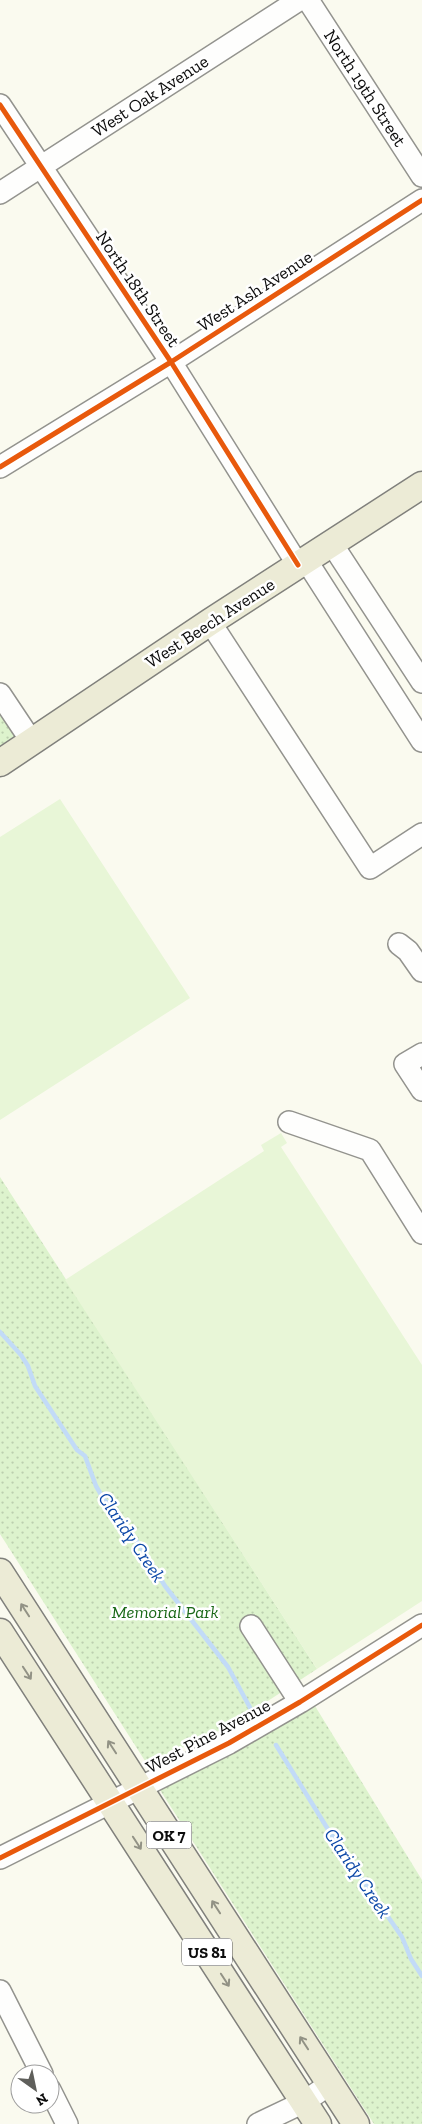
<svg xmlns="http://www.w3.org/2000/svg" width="422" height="2124" font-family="'Zilla Slab',serif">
<defs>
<pattern id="park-dots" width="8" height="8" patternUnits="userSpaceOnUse" patternTransform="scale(1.25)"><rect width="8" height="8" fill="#ddf3cd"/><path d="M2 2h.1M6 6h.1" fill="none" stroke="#bccfaf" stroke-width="1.8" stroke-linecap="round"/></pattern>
</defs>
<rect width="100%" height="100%" fill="#fafaef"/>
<path fill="url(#park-dots)" d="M0 710 17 735 0 746Z
M0 1177 317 1669 231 1725 147 1764 0 1534Z
M315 1706 422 1880V2124H374L160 1790Z"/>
<path fill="#e8f6d7" d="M60 799 190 998 0 1120V837Z
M281 1133 287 1143 281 1147 422 1365V1601L317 1669 65 1280 264 1151 261 1145Z"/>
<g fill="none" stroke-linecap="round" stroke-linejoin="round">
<path stroke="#c2dbf7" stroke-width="4.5" d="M0 1332 21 1355 28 1366 35 1386 77 1450 85 1456 96 1486 103 1498 131 1532 165 1586 228 1667 254 1715
M276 1745 329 1831 402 1937 411 1959 422 1976"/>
<defs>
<path id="minor" d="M308 0 422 176
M0 105 171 362 298 565
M0 193 299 0
M0 467 171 362 422 200
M332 544 422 682
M306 560 422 741
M210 622 370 868 422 834
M0 694 32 742
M399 944 408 951 422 971
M422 1054 405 1064 422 1090
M289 1122 370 1150 422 1233
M251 1626 300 1702
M0 1858 229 1743 300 1702 422 1625
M0 1991 42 2074
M50 2090 67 2124
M258 2124 304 2102 330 2084"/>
<path id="major" d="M0 763 210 622 422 485
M0 1572 356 2124
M0 1632 318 2124"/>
</defs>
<use href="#minor" stroke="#93938e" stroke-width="24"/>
<use href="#major" stroke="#80807c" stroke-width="29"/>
<use href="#minor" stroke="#fefefd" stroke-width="21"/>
<use href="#major" stroke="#ecebd6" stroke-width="26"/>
<defs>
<path id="cycleway" d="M0 105 171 362 298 565
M0 467 171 362 422 200
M0 1858 229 1743 300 1702 422 1625"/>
</defs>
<use href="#cycleway" stroke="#fff" stroke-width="8"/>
<use href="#cycleway" stroke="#e8590c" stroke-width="5"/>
</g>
<defs><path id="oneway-shaft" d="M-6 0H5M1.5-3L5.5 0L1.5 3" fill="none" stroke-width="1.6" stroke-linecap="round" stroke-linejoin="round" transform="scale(1.25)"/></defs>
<g stroke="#929285">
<use href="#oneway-shaft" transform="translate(25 1610) rotate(-123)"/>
<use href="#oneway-shaft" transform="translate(27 1673) rotate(57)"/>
<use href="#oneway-shaft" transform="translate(112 1747) rotate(-123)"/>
<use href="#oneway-shaft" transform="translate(137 1843) rotate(57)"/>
<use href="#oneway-shaft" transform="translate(216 1907) rotate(-123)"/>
<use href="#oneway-shaft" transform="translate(225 1980) rotate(57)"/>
<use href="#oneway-shaft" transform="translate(304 2043) rotate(-123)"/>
</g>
<g text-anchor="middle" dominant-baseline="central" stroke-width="5" stroke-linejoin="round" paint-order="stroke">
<g fill="#fff" stroke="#555" stroke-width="1">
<rect x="146.5" y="1821.5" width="45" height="27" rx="4"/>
<rect x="182" y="1938.5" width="50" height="27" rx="4"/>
</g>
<g font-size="16" font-weight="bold" fill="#0c0c0c">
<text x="169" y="1835">OK 7</text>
<text x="207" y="1952">US 81</text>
</g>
<g font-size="18" fill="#0c0c0c" stroke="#fff">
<text transform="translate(365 88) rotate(57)">North 19th Street</text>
<text transform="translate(150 96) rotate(-33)">West Oak Avenue</text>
<text transform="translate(138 289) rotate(56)">North 18th Street</text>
<text transform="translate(255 291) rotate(-33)">West Ash Avenue</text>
<text transform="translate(210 623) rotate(-33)">West Beech Avenue</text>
<text transform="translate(208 1736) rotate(-28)">West Pine Avenue</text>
</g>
<g font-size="18" font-style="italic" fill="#1a6817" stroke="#fff">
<text x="165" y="1612">Memorial Park</text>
</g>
<g font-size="19" font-style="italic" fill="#0b47a7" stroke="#fff">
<text transform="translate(132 1537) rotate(56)">Claridy Creek</text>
<text transform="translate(358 1873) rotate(56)">Claridy Creek</text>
</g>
</g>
<g transform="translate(35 2089) rotate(147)"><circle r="24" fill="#ffffff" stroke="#9e9e9e"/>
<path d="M0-4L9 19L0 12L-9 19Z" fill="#5f5f5b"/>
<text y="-8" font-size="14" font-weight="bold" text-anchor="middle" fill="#0c0c0c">N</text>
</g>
</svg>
